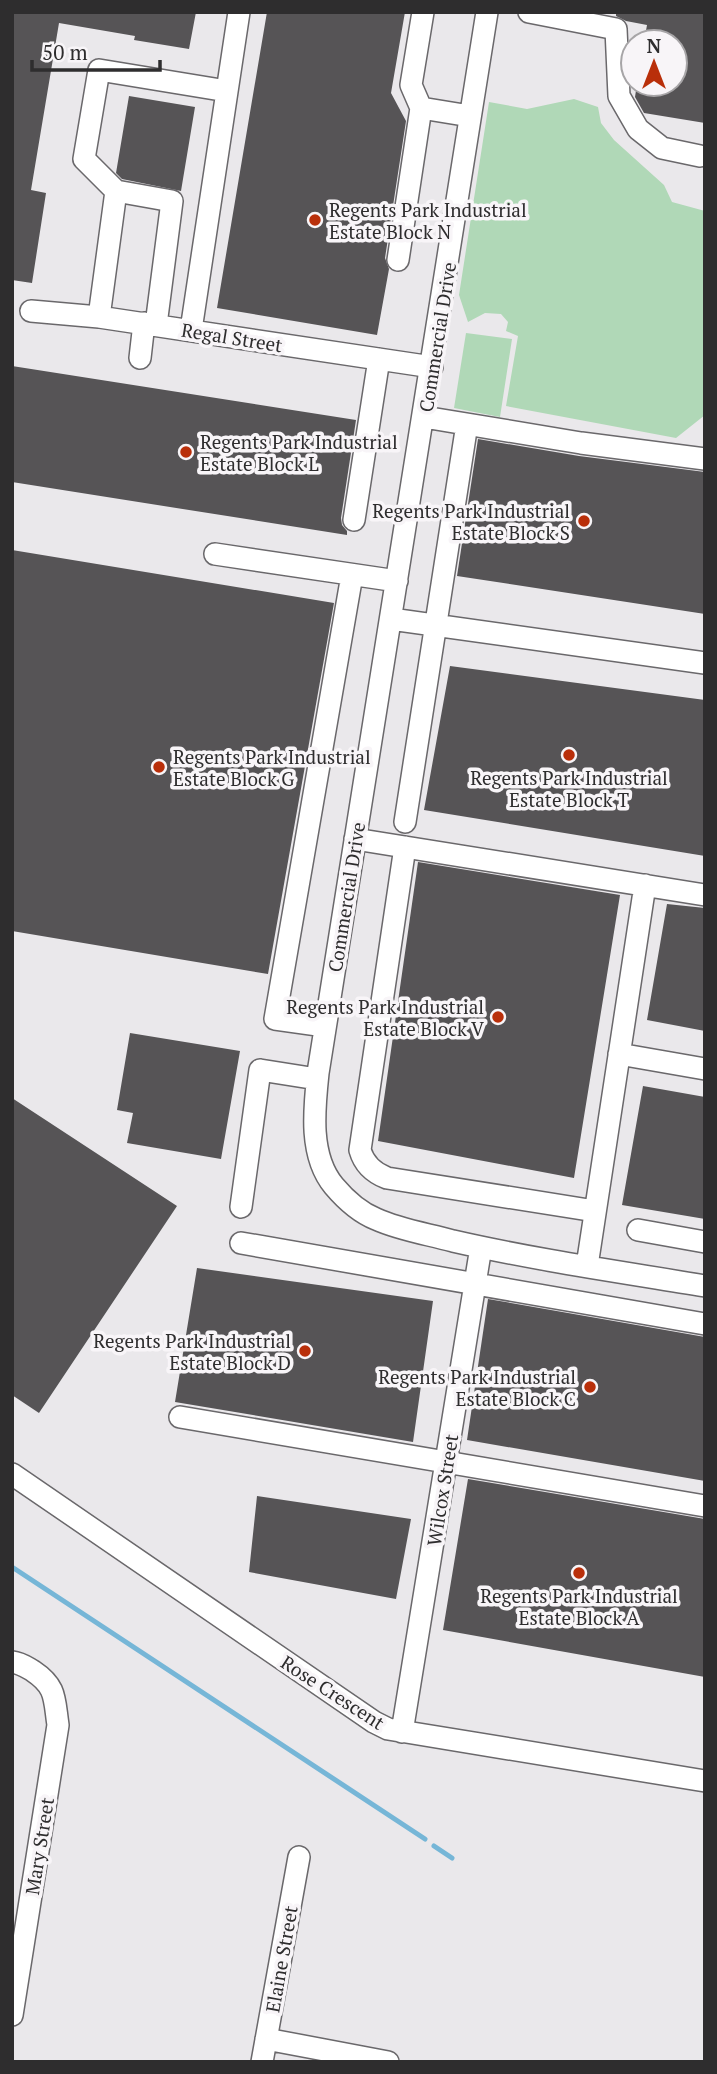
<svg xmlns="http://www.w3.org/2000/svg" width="717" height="2074" font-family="'PT Serif',serif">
<rect width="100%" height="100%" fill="#eae8eb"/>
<path fill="#b0d8b7" d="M574 99 598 107 601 123 614 140 664 185 672 202 705 211V415L676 438 506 406 518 336 506 331 508 322 501 314 485 313 468 322 459 295 489 102 527 109Z
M466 333 512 339 500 417 454 408Z"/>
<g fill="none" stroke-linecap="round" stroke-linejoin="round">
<path stroke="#76b6d7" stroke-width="5" d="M12 1567 425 1839
M434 1846 452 1858"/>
</g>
<path fill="#565456" d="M12 12H196L189 49 134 40 135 36 59 23 31 190 46 193 32 283 12 280Z
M267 12H405L391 93 406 121 385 258 389 269 377 335 217 308Z
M616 12H705V123L644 113 635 97 637 84H675V42H644L647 25 626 21 616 16Z
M129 96 195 107 181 191 122 179 116 173Z
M12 366 356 420 341 518 342 525 347 531V535L12 482Z
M478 439 579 456 705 472V614L457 576Z
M12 550 334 603 268 974 12 931Z
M450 666 705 700V856L424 810Z
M418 862 620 895 574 1178 378 1141Z
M667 904 705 908V1031L647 1020Z
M130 1033 240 1051 221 1159 127 1143 133 1113 117 1110Z
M643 1086 705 1097V1219L622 1205Z
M12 1098 177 1206 39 1413 12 1395Z
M197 1268 433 1301 413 1442 175 1402Z
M488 1299 705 1337V1481L467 1440Z
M468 1479 705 1519V1677L443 1630Z
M257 1496 411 1519 396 1599 249 1572Z"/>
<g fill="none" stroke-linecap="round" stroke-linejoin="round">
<defs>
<path id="minor" d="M423 12 411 85 421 108 470 116
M487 12 318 1073C314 1110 309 1156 334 1186 345 1199 361 1213 376 1219 400 1230 428 1234 453 1241 536 1260 621 1272 705 1286
M529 12 616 29 619 96 638 129 662 148 700 156
M116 191 84 159 99 70 227 91
M398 260 421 108
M31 311 99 317 432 367
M99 317 116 191 172 201 156 325
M191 330 239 12
M140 358 144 323
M424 417 581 443 705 459
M354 520 379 359
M215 554 397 581
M391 619 705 663
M405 822 467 424
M355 839 705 895
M405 847 360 1150C364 1164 374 1173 387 1178L595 1211
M325 1026 275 1019 352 575
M619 1054 705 1069
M241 1207 260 1070 317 1079
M638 1230 705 1242
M241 1243 705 1324
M587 1266 645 885
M180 1417 705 1506
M12 1474 374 1722 388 1729 705 1781
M12 1662C21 1663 26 1667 33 1671 57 1687 54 1699 58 1725L12 2015
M402 1732 481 1247
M266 2039 388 2062
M262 2062 299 1857"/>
</defs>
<use href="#minor" stroke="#6a686b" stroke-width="24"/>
<use href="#minor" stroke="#fff" stroke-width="21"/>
</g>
<g fill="#b92f0a" stroke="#f8f5f8" stroke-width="2.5">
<circle cx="315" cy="220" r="7"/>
<circle cx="186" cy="452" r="7"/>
<circle cx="584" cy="521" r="7"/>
<circle cx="569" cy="755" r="7"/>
<circle cx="159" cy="767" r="7"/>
<circle cx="498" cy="1017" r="7"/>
<circle cx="305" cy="1351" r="7"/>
<circle cx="590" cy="1387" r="7"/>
<circle cx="579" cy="1573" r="7"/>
</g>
<g text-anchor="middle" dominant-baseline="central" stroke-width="7" stroke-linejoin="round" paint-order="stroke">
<g font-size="19" fill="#2e2d2e" stroke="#f8f5f8" text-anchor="end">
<text x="329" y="209" text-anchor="start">Regents Park Industrial<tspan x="329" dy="22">Estate Block N</tspan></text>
<text x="200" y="441" text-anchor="start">Regents Park Industrial<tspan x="200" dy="22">Estate Block L</tspan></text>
<text x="570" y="510">Regents Park Industrial<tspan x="570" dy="22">Estate Block S</tspan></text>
<text x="173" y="756" text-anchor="start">Regents Park Industrial<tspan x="173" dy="22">Estate Block G</tspan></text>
<text x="569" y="777" text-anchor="middle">Regents Park Industrial<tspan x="569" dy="22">Estate Block T</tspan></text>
<text x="484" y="1006">Regents Park Industrial<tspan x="484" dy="22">Estate Block V</tspan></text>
<text x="291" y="1340">Regents Park Industrial<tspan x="291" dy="22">Estate Block D</tspan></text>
<text x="576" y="1376">Regents Park Industrial<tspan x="576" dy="22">Estate Block C</tspan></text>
<text x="579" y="1595" text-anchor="middle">Regents Park Industrial<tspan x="579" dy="22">Estate Block A</tspan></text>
</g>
<g font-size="19" fill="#2e2d2e" stroke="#f8f5f8">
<text transform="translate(232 337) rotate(9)">Regal Street</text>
<text transform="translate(437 337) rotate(-81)">Commercial Drive</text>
<text transform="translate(346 897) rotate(-81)">Commercial Drive</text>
<text transform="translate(442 1490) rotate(-81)">Wilcox Street</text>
<text transform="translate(333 1692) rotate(33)">Rose Crescent</text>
<text transform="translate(39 1846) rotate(-81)">Mary Street</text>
<text transform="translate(281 1959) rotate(-80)">Elaine Street</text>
</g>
</g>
<rect width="717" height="2074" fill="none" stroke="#2e2d2e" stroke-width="28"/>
<g transform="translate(654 63)"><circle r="33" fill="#f8f5f8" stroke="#a7a5a7" stroke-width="2"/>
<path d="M0-5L12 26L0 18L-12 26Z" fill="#b92f0a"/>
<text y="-10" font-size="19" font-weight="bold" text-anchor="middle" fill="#2e2d2e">N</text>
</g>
<path d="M32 60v10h128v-10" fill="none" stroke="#2e2d2e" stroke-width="3.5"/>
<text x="42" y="60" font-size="21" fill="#2e2d2e" stroke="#f8f5f8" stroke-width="5" paint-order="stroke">50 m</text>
</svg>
